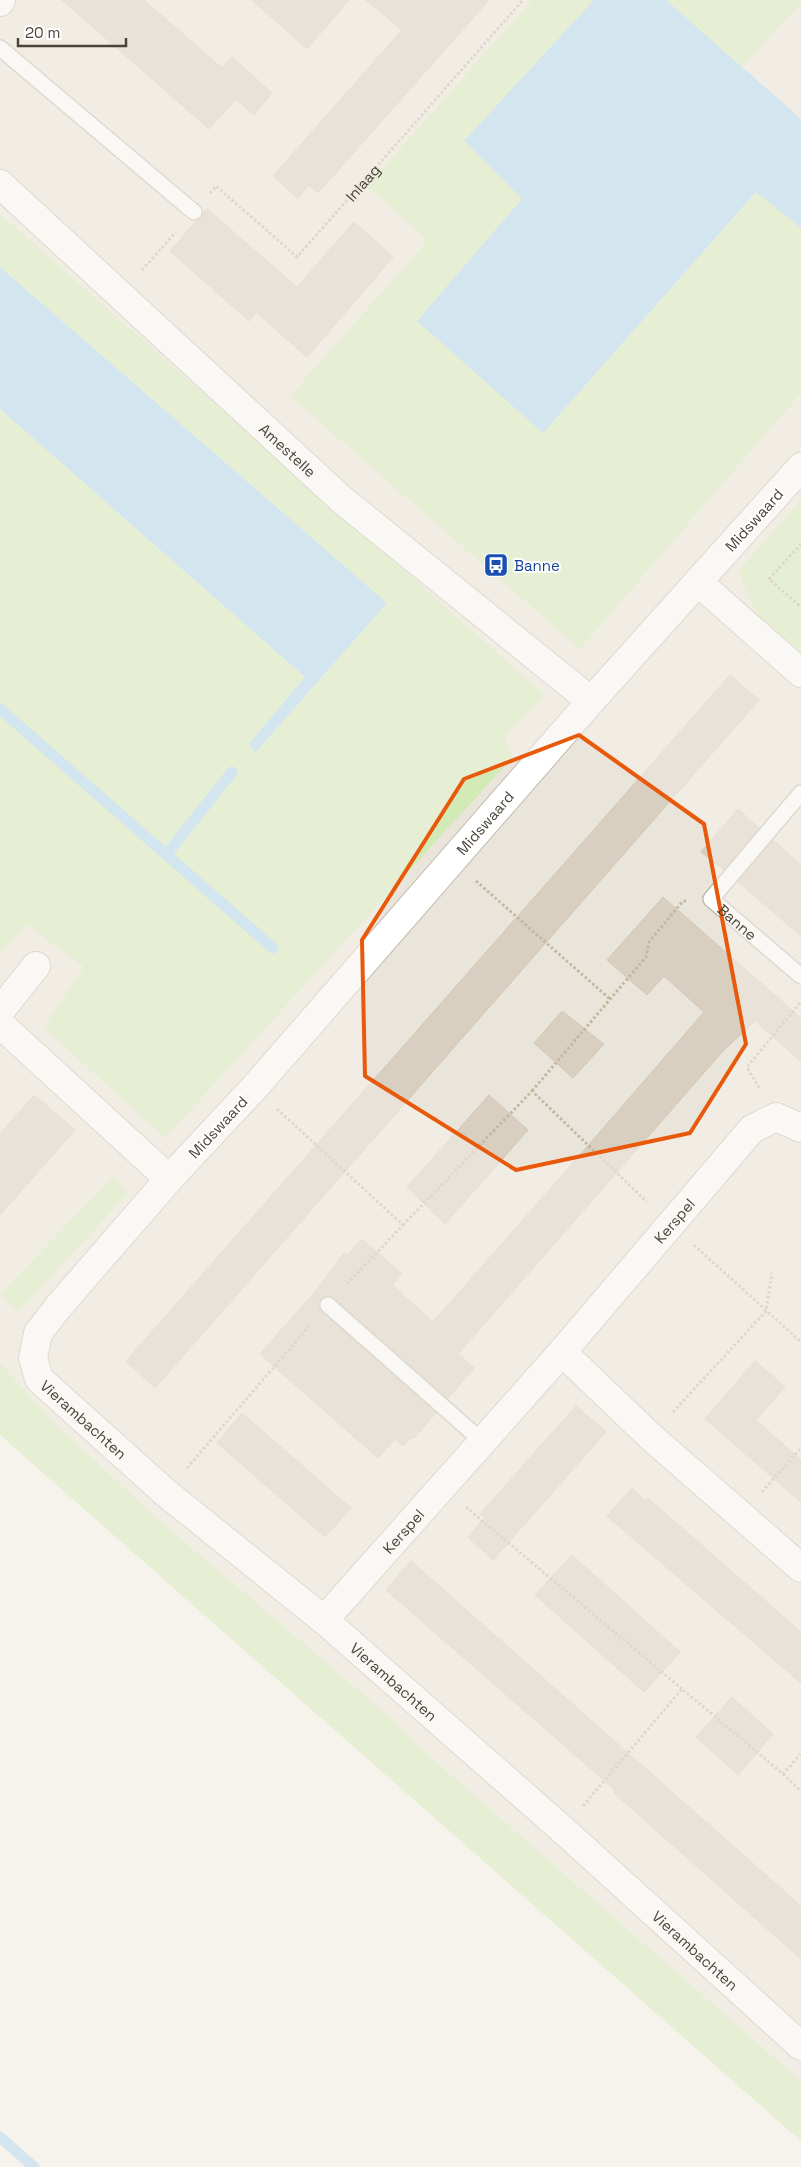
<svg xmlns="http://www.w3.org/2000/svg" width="801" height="2167" font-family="'Space Grotesk',sans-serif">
<rect width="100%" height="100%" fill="#f6f3ec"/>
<path fill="#eae5da" d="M0 0H801V2098L0 1413V911L519 693 0 256Z"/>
<path fill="#d2eab5" d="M532 0H594L464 141 523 199 417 321 543 433 757 192 801 228V393L580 649 290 396 424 245V237L367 186Z
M666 0H801V3L742 67Z
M0 214 545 695 504 737 513 757 165 1138 44 1028 84 967 26 924 0 954V409L305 677 249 744 255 753 387 603 0 267Z
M801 500V656L759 620 738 572Z
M113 1177 128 1193 18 1312 0 1294Z
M0 1363 53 1422 159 1520 392 1719 419 1747 801 2081V2141L0 1435Z"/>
<path fill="#a9d4f2" d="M594 0H666L801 119V228L756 192 543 433 417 321 522 199 464 141Z
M0 267 387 603 255 753 249 744 305 677 0 409Z"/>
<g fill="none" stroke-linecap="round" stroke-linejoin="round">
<path stroke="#a9d4f2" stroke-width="11" d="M0 709 273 948
M166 855 232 772
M0 2137 34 2167"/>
</g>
<path fill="#d8cfc1" stroke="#d3c7b4" d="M62 0H144L222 68 232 57 272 93 254 115 236 99 209 129Z
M252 0H349L307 49Z
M366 0H489L318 193 309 185 298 198 273 176 402 30Z
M207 209 297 287 354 222 393 257 307 357 256 312 249 321 170 251Z
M730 675 759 700 155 1388 126 1361Z
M738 809 759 828 724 870 701 852Z
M773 840 801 865V936L738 882Z
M663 897 801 1018V1061L755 1021 723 1051 458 1354 474 1368 448 1398 334 1298 329 1296 321 1298 319 1304 322 1312 436 1413 414 1438 412 1437 403 1446 395 1439 378 1458 260 1354 319 1287 344 1253 347 1255 362 1239 402 1274 392 1285 433 1322 579 1156 704 1012 664 976 647 995 607 960Z
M562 1011 604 1044 573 1078 534 1043Z
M34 1095 75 1130 0 1215V1134Z
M489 1095 528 1130 445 1224 407 1187Z
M755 1361 785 1387 756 1420 801 1460V1502L705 1419Z
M576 1406 606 1432 493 1560 468 1537 485 1517 480 1514Z
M242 1413 351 1508 325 1537 217 1443Z
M632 1488 646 1501 648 1498 801 1632V1683L607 1516Z
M572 1555 680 1652 644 1692 535 1595Z
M411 1561 801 1906V1959L613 1792 615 1790 386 1590Z
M732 1697 773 1734 738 1775 696 1737Z"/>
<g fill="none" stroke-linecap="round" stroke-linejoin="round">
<defs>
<g id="service">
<path d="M0 48 194 212"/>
<path id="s2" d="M801 793 711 899 801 976"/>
<path d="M328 1305 483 1442"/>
</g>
<g id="minor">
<path d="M0 2 1 0"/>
<path id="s3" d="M0 184 341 499 591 701"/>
<path id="s4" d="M801 467 591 701 254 1088 169 1179 59 1306 38 1333 33 1358 39 1379 166 1493 324 1620 563 1830 801 2046"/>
<path d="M698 582 801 673"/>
<path d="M0 1011 36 966"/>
<path d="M0 1024 169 1179"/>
<path d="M562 1352 651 1437 801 1568"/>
<path id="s5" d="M324 1620 562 1352 752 1129 776 1117 801 1128"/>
</g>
</defs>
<use href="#service" stroke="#c2bbae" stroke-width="18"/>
<use href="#minor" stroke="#c2bbae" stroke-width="30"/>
<g stroke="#c4b79f" stroke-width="3" stroke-dasharray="2.5 2.5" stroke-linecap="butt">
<path id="s1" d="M210 193 216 186 297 257 523 0"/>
<path d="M142 270 176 232"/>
<path d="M801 544 769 579 801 607"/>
<path d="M476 881 610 999"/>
<path d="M759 1088 747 1067 801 1002"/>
<path d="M532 1091 646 957 649 942 683 901H686"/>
<path d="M277 1109 403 1225 346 1285"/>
<path d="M403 1225 532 1091 647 1202"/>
<path d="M694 1245 801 1342"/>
<path d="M673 1412 766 1311 772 1273"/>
<path d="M187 1468 310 1325"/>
<path d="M762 1492 801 1448"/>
<path d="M466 1507 682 1689"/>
<path d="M783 1774 801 1791"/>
<path d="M583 1806 682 1689 783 1774 801 1754"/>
</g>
<use href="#service" stroke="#fff" stroke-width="15"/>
<use href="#minor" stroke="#fff" stroke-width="28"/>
</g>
<path d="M0 0H801V2167H0ZM579 735 704 824 746 1044 690 1133 516 1170 365 1076 362 940 464 779Z" fill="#f6f3ec" fill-opacity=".55" fill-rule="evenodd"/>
<path fill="none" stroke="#e8590c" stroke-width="4" stroke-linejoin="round" d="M579 735 704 824 746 1044 690 1133 516 1170 365 1076 362 940 464 779Z"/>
<defs>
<symbol id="bus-square" viewBox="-11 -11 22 22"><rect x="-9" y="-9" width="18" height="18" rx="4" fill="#1a4fb4" stroke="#fff"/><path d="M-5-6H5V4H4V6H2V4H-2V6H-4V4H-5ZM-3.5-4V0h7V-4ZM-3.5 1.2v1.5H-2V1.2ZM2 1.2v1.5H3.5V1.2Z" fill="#fff"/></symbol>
</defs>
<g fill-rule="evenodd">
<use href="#bus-square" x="482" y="551" width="28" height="28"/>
</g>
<g text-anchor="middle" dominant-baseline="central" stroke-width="4" stroke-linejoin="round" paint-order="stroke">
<g font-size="15" fill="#4b4439" stroke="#fff">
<text stroke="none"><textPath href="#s1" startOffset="216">Inlaag</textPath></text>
<text stroke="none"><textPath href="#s3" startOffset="392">Amestelle</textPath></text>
<text transform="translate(754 520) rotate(-48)">Midswaard</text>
<text transform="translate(485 823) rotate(-49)">Midswaard</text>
<text stroke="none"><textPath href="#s2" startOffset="174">Banne</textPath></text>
<text transform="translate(218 1127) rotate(-47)">Midswaard</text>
<text stroke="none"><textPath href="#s5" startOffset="531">Kerspel</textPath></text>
<text stroke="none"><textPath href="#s4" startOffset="1262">Vierambachten</textPath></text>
<text stroke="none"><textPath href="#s5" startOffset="119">Kerspel</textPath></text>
<text stroke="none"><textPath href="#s4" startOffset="1668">Vierambachten</textPath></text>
<text stroke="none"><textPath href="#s4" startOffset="2072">Vierambachten</textPath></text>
</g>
<g font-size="15" fill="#164399" stroke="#fff" text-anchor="start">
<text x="514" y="565">Banne</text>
</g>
</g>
<path d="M18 38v8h108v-8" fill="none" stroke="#4b4439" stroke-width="2.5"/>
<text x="25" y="38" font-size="15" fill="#4b4439" stroke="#ffffff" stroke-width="4" paint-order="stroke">20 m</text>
</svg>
